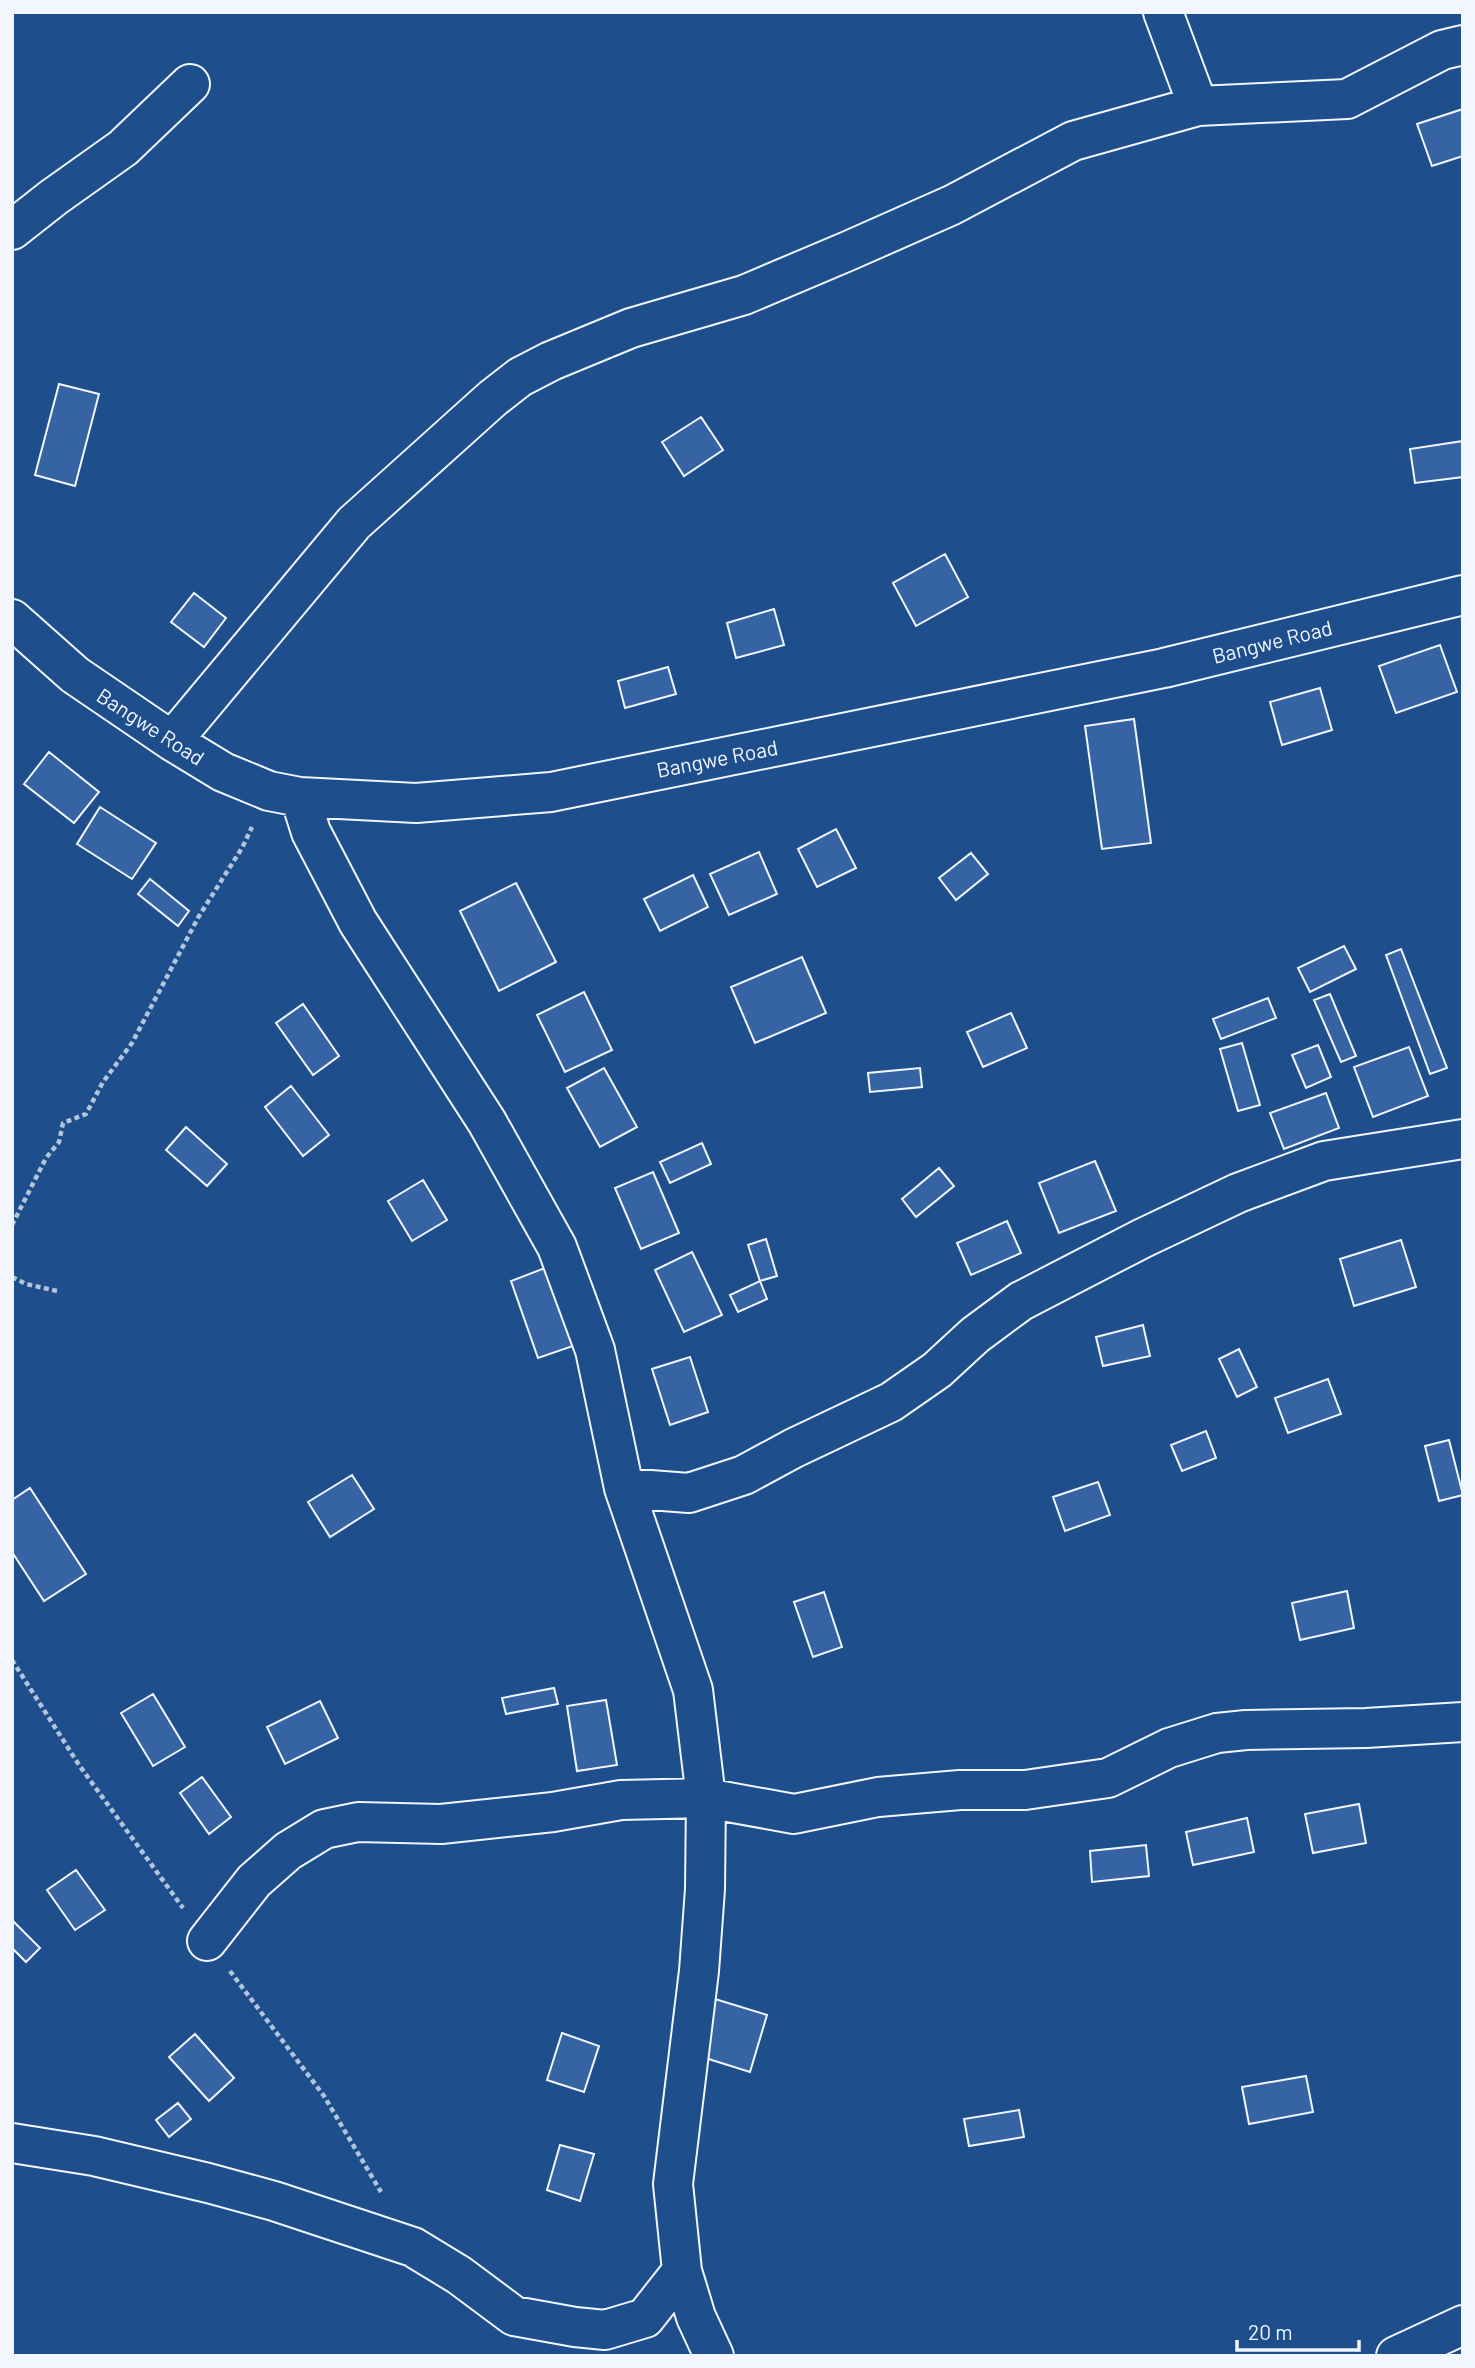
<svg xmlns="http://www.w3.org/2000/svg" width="1475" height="2368" font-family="Barlow,sans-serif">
<rect width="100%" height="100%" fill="#1f4e8c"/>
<path fill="#3563a3" stroke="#f2f6ff" stroke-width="2" d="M1463 109V156L1432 166 1417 124Z
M59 384 99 394 75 486 35 475Z
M701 417 723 450 684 476 662 442Z
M1463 441V477L1415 483 1410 449Z
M945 554 968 597 916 626 893 583Z
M194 593 226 618 204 647 171 622Z
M774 609 784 645 736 658 727 623Z
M1440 645 1457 692 1396 713 1379 666Z
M668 667 676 694 625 708 618 681Z
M1320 688 1332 730 1282 745 1270 702Z
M1134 719 1151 843 1102 849 1085 726Z
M49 752 99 792 74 823 24 784Z
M100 807 156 843 132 879 77 844Z
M836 829 856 868 817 887 798 849Z
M759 852 777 894 729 915 710 874Z
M971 853 988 874 956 900 939 878Z
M693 875 708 907 660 931 644 899Z
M150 879 189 911 178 926 138 894Z
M516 883 556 962 499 991 460 911Z
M1344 946 1356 969 1310 992 1298 968Z
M1401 949 1447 1068 1430 1074 1386 955Z
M802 957 826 1013 755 1043 731 987Z
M584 992 612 1050 565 1072 537 1015Z
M1330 994 1356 1056 1341 1062 1314 1000Z
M1268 998 1276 1018 1221 1039 1213 1019Z
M303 1004 339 1056 313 1075 276 1023Z
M1011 1013 1027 1048 983 1067 967 1032Z
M1242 1043 1260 1105 1238 1111 1220 1049Z
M1318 1045 1331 1077 1306 1088 1292 1055Z
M1409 1047 1428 1096 1373 1117 1354 1067Z
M604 1068 637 1127 600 1147 567 1088Z
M920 1068 922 1087 870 1092 868 1073Z
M291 1086 329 1135 303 1156 265 1107Z
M1326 1093 1339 1128 1284 1149 1270 1113Z
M186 1127 227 1164 207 1186 166 1150Z
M702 1143 711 1164 670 1183 660 1162Z
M1095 1161 1116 1211 1059 1233 1039 1183Z
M939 1168 954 1186 916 1217 902 1199Z
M653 1172 679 1233 641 1249 615 1188Z
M423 1180 447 1220 412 1241 388 1201Z
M1007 1221 1021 1253 971 1275 957 1243Z
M766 1239 777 1276 760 1281 748 1245Z
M1401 1240 1416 1287 1354 1306 1340 1259Z
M692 1252 722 1315 684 1332 655 1270Z
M545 1268 573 1346 538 1358 511 1281Z
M760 1281 767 1299 738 1312 730 1295Z
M1143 1325 1150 1356 1103 1366 1096 1337Z
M1239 1349 1257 1387 1237 1397 1219 1359Z
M690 1357 708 1412 670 1425 652 1369Z
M1328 1379 1341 1414 1288 1433 1275 1398Z
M1206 1431 1216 1458 1182 1471 1171 1445Z
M1449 1440 1463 1495 1439 1501 1425 1446Z
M352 1475 374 1509 330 1537 308 1502Z
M1098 1482 1110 1515 1065 1531 1053 1497Z
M30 1488 86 1574 44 1601 12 1552V1500Z
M1347 1591 1354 1628 1300 1640 1292 1603Z
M824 1592 842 1647 813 1657 794 1602Z
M554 1688 558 1704 506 1714 502 1698Z
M153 1694 185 1747 153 1766 121 1713Z
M606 1700 617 1765 577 1771 567 1706Z
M320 1701 338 1738 285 1764 267 1727Z
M202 1777 231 1817 209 1834 180 1793Z
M1359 1804 1366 1843 1313 1853 1305 1814Z
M1247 1818 1254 1852 1193 1865 1186 1832Z
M1146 1845 1149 1876 1092 1882 1090 1851Z
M76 1870 105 1910 75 1930 47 1890Z
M12 1920 40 1948 26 1962 12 1948Z
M715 1999 767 2015 750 2072 699 2056Z
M562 2033 599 2046 584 2092 547 2080Z
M195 2034 234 2078 209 2101 169 2057Z
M1306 2076 1313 2112 1249 2124 1242 2087Z
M178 2103 191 2119 169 2137 156 2120Z
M1019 2110 1024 2137 969 2146 964 2119Z
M560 2145 594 2154 580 2201 547 2190Z"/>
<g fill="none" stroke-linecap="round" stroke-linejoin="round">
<defs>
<path id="minor" d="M1163 12 1198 106
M12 230 54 197 123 148 190 84
M12 619 75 675 172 741 223 772 269 791 300 797 416 803 551 792 1164 668 1463 595
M172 741 354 523 493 398 520 377 551 361 631 328 744 295 848 251 952 205 1073 141 1198 106 1347 99 1442 50 1463 45
M300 797 311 832 358 922 487 1122 557 1247 595 1350 624 1488 693 1690 706 1798 705 1889 699 1971 673 2184 682 2271 696 2317 714 2356
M624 1488 689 1493 744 1475 794 1448 891 1402 937 1370 975 1335 1021 1301 1143 1238 1238 1193 1324 1161 1463 1139
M207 1941 254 1881 288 1851 324 1829 358 1822 441 1824 553 1812 621 1800 706 1798 794 1814 878 1797 960 1790H1025L1108 1778 1169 1748 1217 1733 1246 1730 1366 1728 1463 1722
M12 2143 94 2156 208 2183 274 2201 413 2247 459 2275 514 2316 575 2327 605 2330 645 2318 682 2271
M1396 2356 1463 2325"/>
</defs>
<use href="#minor" stroke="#f2f6ff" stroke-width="42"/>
<path stroke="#b3c4dc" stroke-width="4.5" stroke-dasharray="5 3.5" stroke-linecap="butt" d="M12 1225 46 1158 59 1142 63 1123 86 1114 103 1082 132 1043 199 916 242 848 252 827
M12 1277 26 1284 57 1291
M12 1660 79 1765 183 1908
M230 1971 324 2096 381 2192"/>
<use href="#minor" stroke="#1f4e8c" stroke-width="38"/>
</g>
<g text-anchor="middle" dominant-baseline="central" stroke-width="5" stroke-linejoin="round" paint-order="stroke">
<g font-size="21" fill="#f2f6ff" stroke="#1f4e8c">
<text transform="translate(1272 641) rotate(-14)">Bangwe Road</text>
<text transform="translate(151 726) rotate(33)">Bangwe Road</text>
<text transform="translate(717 758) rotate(-11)">Bangwe Road</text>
</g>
</g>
<rect width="1475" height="2368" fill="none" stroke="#f2f6ff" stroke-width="28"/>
<path d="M1237 2340v10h122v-10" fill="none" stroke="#f2f6ff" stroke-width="3.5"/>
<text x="1248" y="2340" font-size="21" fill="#f2f6ff" stroke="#1f4e8c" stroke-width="5" paint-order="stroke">20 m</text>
</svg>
